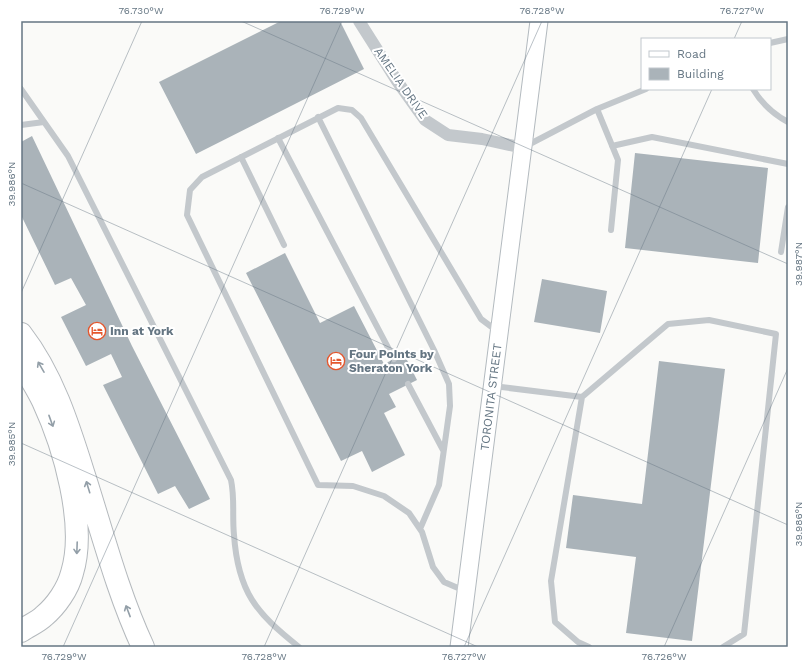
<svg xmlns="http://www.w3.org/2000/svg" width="809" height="668" font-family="'Work Sans',sans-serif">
<rect width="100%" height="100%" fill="#fafaf8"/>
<path fill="#aab3b9" d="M281 21H340L364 69 196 154 159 82Z
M32 136 132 346 210 499 189 509 175 486 158 494 103 385 122 377 111 354 86 366 61 317 86 305 71 278 55 285 21 215V142Z
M635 153 768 168 758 263 625 248Z
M285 253 320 323 354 306 384 364 404 354 417 380 389 394 396 407 384 413 405 455 372 472 362 451 341 461 246 273Z
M542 279 607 291 600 333 534 322Z
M659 361 725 369 692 641 626 633 636 557 566 548 573 495 642 504Z"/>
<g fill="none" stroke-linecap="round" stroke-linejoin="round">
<defs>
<path id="secondary" d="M459 647 539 21"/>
<path id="highway" d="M21 334C52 374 68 424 83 472 102 531 117 591 143 647
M21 361C28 375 37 388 43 401 64 446 87 525 72 573 68 589 56 606 44 616 38 622 28 626 21 631"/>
</defs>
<use href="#secondary" stroke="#b3babf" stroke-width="19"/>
<use href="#highway" stroke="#b4b9bd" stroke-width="24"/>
<path stroke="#c3c8cc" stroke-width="6" d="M770 43 788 39
M21 89 68 156 231 480C235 499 232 516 234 535 238 592 256 613 299 647
M753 89C762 104 773 114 788 122
M597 109 618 160 611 230
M318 117 434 350 449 384 450 406 439 485 420 529
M21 125 44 122
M278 138 394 359
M526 146 597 109 646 89
M612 146 652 137 788 164
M241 157 284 245
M781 252 788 207
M408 384 443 450
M493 386 582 397 668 324 709 320 776 334 744 634 723 647
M582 397 551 581 555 622 578 642 589 647
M465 591 444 582 433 567 422 532 409 513 384 496 353 486 318 485 187 215 190 190 202 177 338 108 352 110 361 118 481 319 497 331"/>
<path stroke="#c3c8cc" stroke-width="12" d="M359 21 397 81 425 120 448 135 482 139 524 148"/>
<use href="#secondary" stroke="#fff" stroke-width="17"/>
<use href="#highway" stroke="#fff" stroke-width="22"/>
</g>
<defs><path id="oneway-shaft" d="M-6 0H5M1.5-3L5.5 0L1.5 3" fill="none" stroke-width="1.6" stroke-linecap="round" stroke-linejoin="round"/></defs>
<g stroke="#939fa8">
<use href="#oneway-shaft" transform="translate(41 367) rotate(-120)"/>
<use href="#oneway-shaft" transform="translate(51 421) rotate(70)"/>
<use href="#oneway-shaft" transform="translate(88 487) rotate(-107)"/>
<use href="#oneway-shaft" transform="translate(77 548) rotate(92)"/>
<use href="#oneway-shaft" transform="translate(128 611) rotate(-111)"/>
</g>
<path fill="none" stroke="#657683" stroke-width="1" stroke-opacity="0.45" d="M241 21 788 264M734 39 742 21M21 183 788 525M21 293 142 21M21 443 478 647M63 647 342 21M264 647 542 21M464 647 712 89M664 647 788 368"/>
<defs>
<symbol id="hotel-ring" viewBox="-11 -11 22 22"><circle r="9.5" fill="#fff" stroke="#e4572e" stroke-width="1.5"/><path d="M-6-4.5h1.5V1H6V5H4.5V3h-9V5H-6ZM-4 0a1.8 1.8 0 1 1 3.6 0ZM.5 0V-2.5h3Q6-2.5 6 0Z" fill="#e4572e"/></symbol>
</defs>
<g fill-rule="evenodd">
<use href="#hotel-ring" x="87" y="321" width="20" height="20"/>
<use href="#hotel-ring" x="326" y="351" width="20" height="20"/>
</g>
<g text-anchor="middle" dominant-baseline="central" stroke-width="4" stroke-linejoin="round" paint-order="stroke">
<g font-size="12" fill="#657683" stroke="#fff">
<text transform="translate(401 83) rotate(55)">AMELIA DRIVE</text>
<text transform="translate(491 397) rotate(-83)">TORONITA STREET</text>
</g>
<g font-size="12" font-weight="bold" fill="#657683" stroke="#fff" text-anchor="start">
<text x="110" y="331">Inn at York</text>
<text x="349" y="354">Four Points by<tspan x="349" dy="14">Sheraton York</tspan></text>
</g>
</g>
<rect width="809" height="668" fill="none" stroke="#ffffff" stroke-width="44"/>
<rect x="641" y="38" width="130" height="52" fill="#ffffff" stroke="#c1c8cd"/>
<rect x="649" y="51" width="20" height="6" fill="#ffffff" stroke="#c1c8cd"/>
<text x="677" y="58" font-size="12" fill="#657683">Road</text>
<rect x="649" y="68" width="20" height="12" fill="#aab3b9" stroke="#c1c8cd"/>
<text x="677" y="78" font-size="12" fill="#657683">Building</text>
<rect x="22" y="22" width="765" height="624" fill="none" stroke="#657683" stroke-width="1.5"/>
<g font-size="10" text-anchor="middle" fill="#657683">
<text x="141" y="14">76.730°W</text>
<text x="342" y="14">76.729°W</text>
<text x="542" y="14">76.728°W</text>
<text x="742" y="14">76.727°W</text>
<text transform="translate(11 184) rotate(-90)" y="4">39.986°N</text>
<text transform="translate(798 264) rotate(-90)" y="4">39.987°N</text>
<text transform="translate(11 444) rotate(-90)" y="4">39.985°N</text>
<text transform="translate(798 524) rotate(-90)" y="4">39.986°N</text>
<text x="64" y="660">76.729°W</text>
<text x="264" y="660">76.728°W</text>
<text x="464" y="660">76.727°W</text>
<text x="664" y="660">76.726°W</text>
</g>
</svg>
